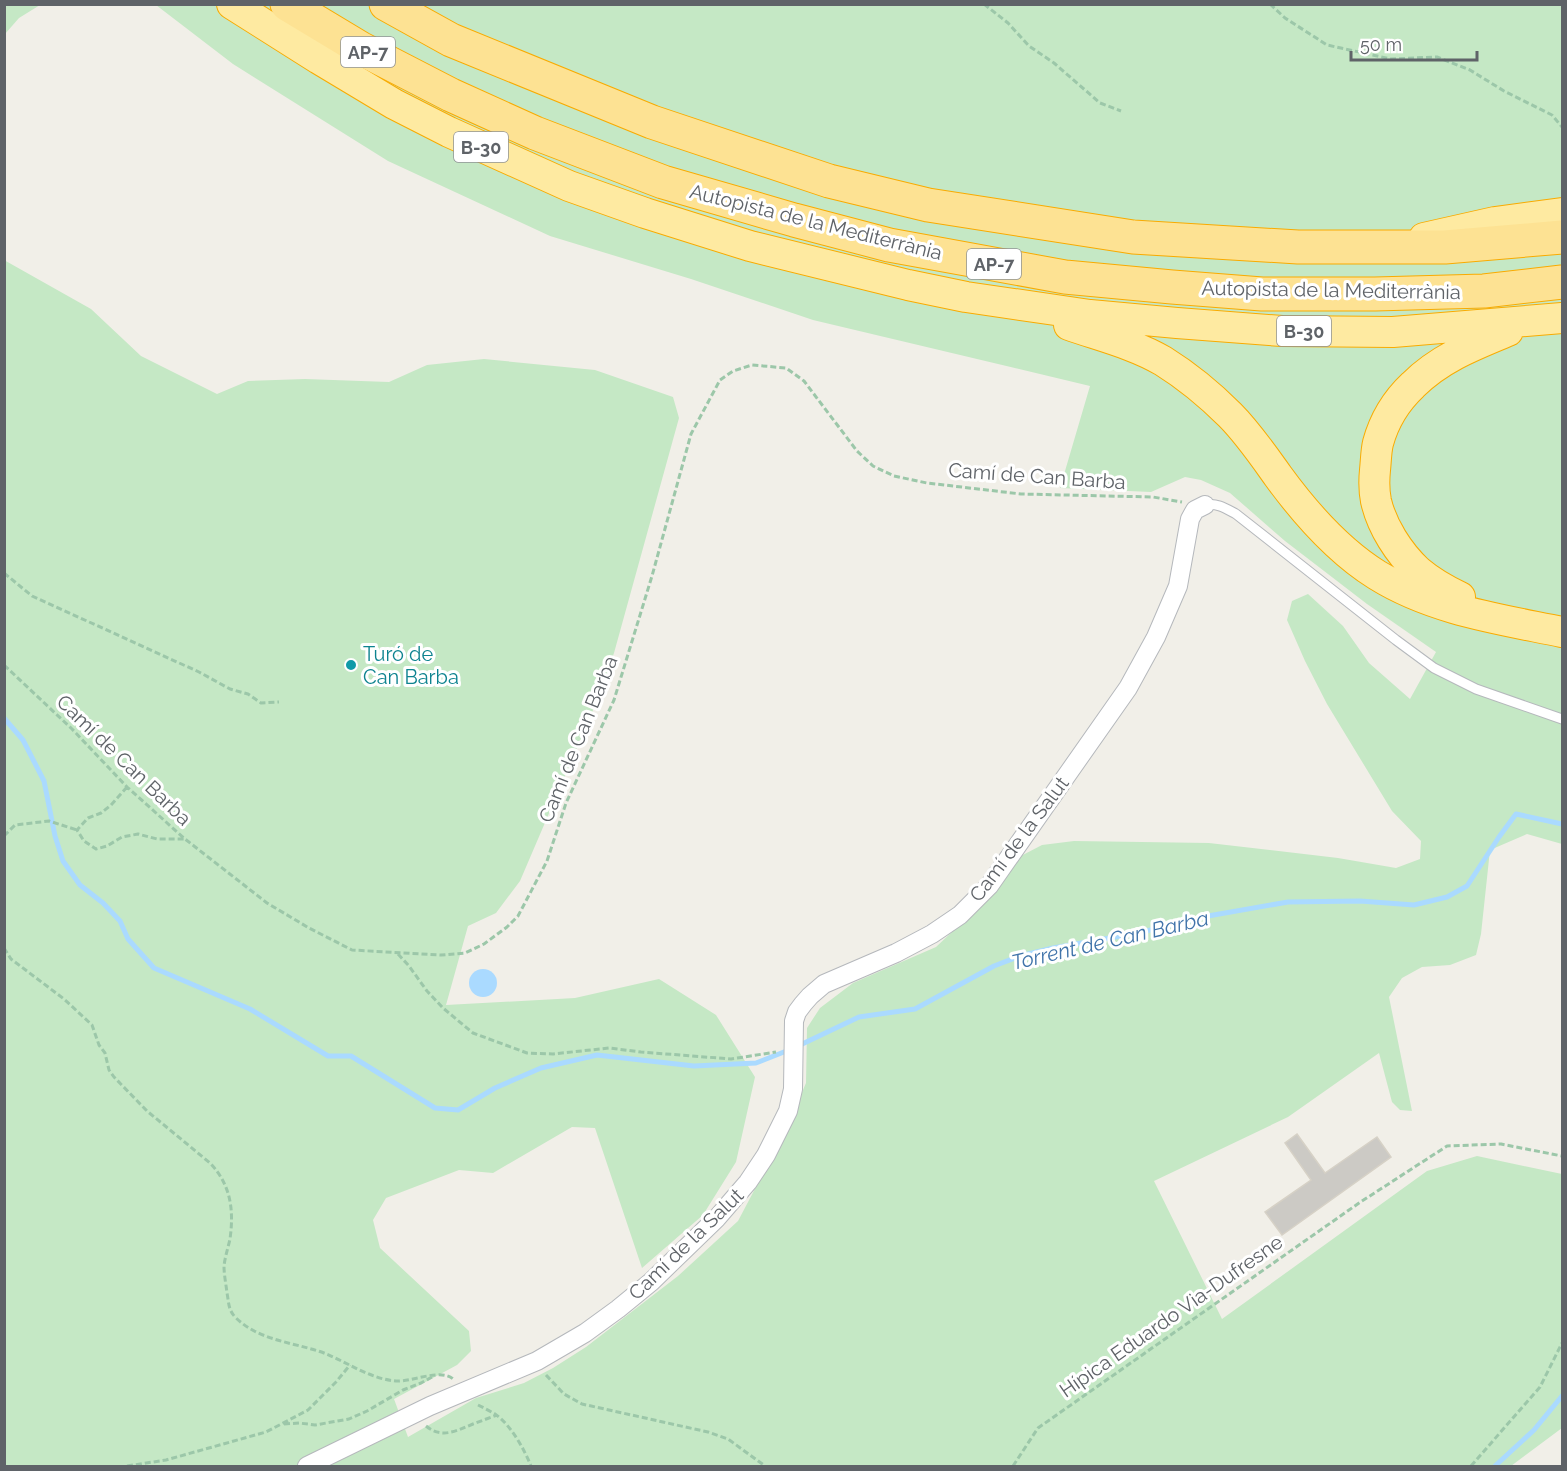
<svg xmlns="http://www.w3.org/2000/svg" width="1567" height="1471" font-family="Raleway,sans-serif">
<rect width="100%" height="100%" fill="#f1efe8"/>
<path fill="#c5e8c5" d="M5 4H40V5L19 18 5 34Z
M156 5H1562V844L1527 834 1490 850 1481 934 1476 955 1450 965 1422 967 1402 978 1389 997 1412 1111 1400 1110 1392 1102 1379 1053 1288 1117 1154 1181 1222 1319 1427 1171 1477 1156 1562 1174V1428L1511 1466H5L4 260 91 309 141 356 217 394 248 381 305 379 389 382 427 365 484 359 595 370 673 397 679 418 614 653 592 713 520 881 496 913 468 926 446 1005 575 998 659 979 716 1015 755 1077 736 1162 703 1215 642 1268 595 1128 572 1127 493 1173 459 1170 386 1198 373 1220 380 1248 469 1331 471 1351 457 1365 394 1399 408 1437 476 1398 524 1383 553 1368 586 1347 678 1276 738 1221 784 1134 806 1083 807 1028 820 1008 853 983 936 947 988 898 1017 858 1042 845 1074 841 1209 843 1338 858 1396 868 1420 859 1421 841 1392 811 1327 704 1305 661 1287 620 1292 601 1308 594 1343 626 1369 663 1410 699 1436 652 1367 604 1285 541 1230 493 1201 480 1185 477 1151 492 1060 488 1090 386 813 320 691 279 550 236 388 161 233 64Z"/>
<path fill="#aadaff" d="M469 983a14 14 0 1 1 28 0a14 14 0 1 1-28 0Z"/>
<g fill="none" stroke-linecap="round" stroke-linejoin="round">
<path stroke="#aadaff" stroke-width="5" d="M4 718 23 740 44 781 55 836 63 861 80 885 103 903 120 921 128 939 154 968 250 1009 328 1056H351L435 1108 458 1110 495 1088 541 1068 597 1055 694 1066 756 1063 789 1050
M798 1046 859 1017 915 1009 994 966 1020 956 1053 948 1138 933 1208 916 1288 902 1360 901 1414 905 1447 897 1467 886 1499 837 1516 814 1562 824
M1495 1466 1534 1430 1562 1396"/>
</g>
<path fill="#cccac5" stroke="#d6d1c6" stroke-width="1.5" d="M1297 1134 1325 1173 1377 1137 1391 1157 1282 1235 1265 1212 1311 1180 1285 1143Z"/>
<g fill="none" stroke-linecap="round" stroke-linejoin="round">
<defs>
<path id="service" d="M1205 505C1218 503 1225 508 1236 514L1396 640 1434 668 1476 689 1562 719"/>
<path id="minor" d="M307 1466 430 1406 537 1361 585 1333 618 1309 651 1282 717 1218 748 1182 766 1155 788 1111 793 1089 794 1021 797 1012 803 1004 810 996 824 984 896 953 932 934 960 915 989 886 1128 688 1156 637 1178 586 1190 519 1195 510 1205 505"/>
<path id="trunk" d="M232 4 319 59 394 104 449 132 569 186 645 213 750 246 908 285 966 297 1090 315 1177 323 1282 331 1393 332 1562 318
M1424 238 1495 222 1562 213
M1069 325C1100 336 1134 344 1163 361 1187 376 1210 395 1230 415 1248 433 1263 455 1278 476 1305 513 1337 550 1377 575 1433 610 1499 619 1562 632
M1460 597C1445 590 1431 582 1418 571 1399 553 1382 527 1376 501 1374 491 1374 480 1375 470 1376 461 1376 451 1378 443 1384 421 1397 400 1413 385 1440 358 1474 345 1508 331"/>
<path id="motorway" d="M287 4 360 48 451 95 535 133 663 182 794 220 889 245 1065 277 1172 287 1262 294H1375L1484 291 1562 282
M386 4 451 40 652 122 829 181 928 205 1133 237 1298 247H1445L1562 237"/>
</defs>
<use href="#service" stroke="#b5b8bc" stroke-width="11"/>
<use href="#minor" stroke="#b5b8bc" stroke-width="20"/>
<use href="#trunk" stroke="#f9ab00" stroke-width="32"/>
<use href="#motorway" stroke="#f9ab00" stroke-width="35"/>
<path stroke="#9cc7a9" stroke-width="3" stroke-dasharray="6 3" stroke-linecap="butt" d="M984 4 1008 23 1029 46 1054 63 1100 103 1121 111
M1270 4 1285 18 1327 45 1391 59 1437 57 1470 70 1504 91 1552 115 1562 127
M4 573 32 596 199 672 230 689 248 694 261 703 279 702
M4 665 72 729 127 787 185 839 267 903 309 928 352 950 441 955 465 953 484 944 507 927 518 916 547 861 566 803 614 700 652 576 691 434 720 380 733 371 752 365 786 368 804 381 857 451 873 466 894 476 927 483 1021 494 1153 497 1182 502
M127 787 111 805 101 813 88 818 77 830 84 841 96 849 107 846 122 837 138 834 157 839H185
M4 836 15 825 49 821 77 830
M4 948 11 959 64 999 92 1025 99 1045 105 1053 109 1070 114 1077 147 1111 210 1163C231 1185 234 1210 230 1239 228 1248 225 1257 224 1266 224 1275 226 1284 227 1293 229 1303 228 1310 236 1318 260 1341 293 1342 324 1353 347 1362 370 1379 396 1381 412 1382 441 1368 453 1379
M398 954 409 966 427 991 443 1008 473 1033 527 1053 553 1054 609 1048 641 1052 731 1059 776 1052
M546 1375 564 1394 582 1404 708 1432 728 1439 765 1466
M478 1405C484 1408 490 1411 495 1414 511 1425 524 1449 531 1466
M284 1424 299 1423 315 1425 349 1419 367 1411 403 1390 421 1383 432 1377
M426 1426C442 1439 456 1431 473 1424 481 1421 489 1418 497 1415
M127 1466 166 1460 266 1432 308 1410 336 1382 350 1365
M1013 1466 1038 1428 1359 1203 1447 1146 1501 1144 1562 1156
M1471 1466 1540 1387 1562 1343"/>
<use href="#service" stroke="#fff" stroke-width="9"/>
<use href="#minor" stroke="#fff" stroke-width="18"/>
<use href="#trunk" stroke="#feeaa1" stroke-width="30"/>
<use href="#motorway" stroke="#fde293" stroke-width="33"/>
</g>
<circle fill="#0f9aa8" stroke="#fff" stroke-width="2" cx="351" cy="665" r="6"/>
<g text-anchor="middle" dominant-baseline="central" stroke-width="6" stroke-linejoin="round" paint-order="stroke">
<g fill="#fff" stroke="#8f9295" stroke-width="1.5">
<rect x="341" y="37" width="54" height="30" rx="4.5"/>
<rect x="454" y="132" width="54" height="30" rx="4.5"/>
<rect x="967" y="249" width="54" height="30" rx="4.5"/>
<rect x="1277" y="316" width="54" height="30" rx="4.5"/>
</g>
<g font-size="18" font-weight="bold" fill="#5f6368">
<text x="368" y="52">AP-7</text>
<text x="481" y="147">B-30</text>
<text x="994" y="264">AP-7</text>
<text x="1304" y="331">B-30</text>
</g>
<g font-size="20" fill="#5f6368" stroke="#fff">
<text transform="translate(816 222) rotate(14)">Autopista de la Mediterrània</text>
<text transform="translate(1331 290) rotate(1)">Autopista de la Mediterrània</text>
<text transform="translate(1037 476) rotate(4)">Camí de Can Barba</text>
<text transform="translate(578 739) rotate(-68)">Camí de Can Barba</text>
<text transform="translate(124 760) rotate(44)">Camí de Can Barba</text>
<text transform="translate(1019 839) rotate(-53)">Camí de la Salut</text>
<text transform="translate(686 1244) rotate(-44)">Camí de la Salut</text>
<text transform="translate(1171 1316) rotate(-35)">Hípica Eduardo Via-Dufresne</text>
</g>
<g font-size="20" fill="#0d838f" stroke="#fff" text-anchor="start">
<text x="363" y="654">Turó de<tspan x="363" dy="23">Can Barba</tspan></text>
</g>
<g font-size="21" font-style="italic" fill="#4174aa" stroke="#fff">
<text transform="translate(1110 940) rotate(-13)">Torrent de Can Barba</text>
</g>
</g>
<rect width="1567" height="1471" fill="none" stroke="#5f6368" stroke-width="12"/>
<path d="M1351 51v9h126v-9" fill="none" stroke="#5f6368" stroke-width="3"/>
<text x="1360" y="51" font-size="18" fill="#5f6368" stroke="#ffffff" stroke-width="4.5" paint-order="stroke">50 m</text>
</svg>
